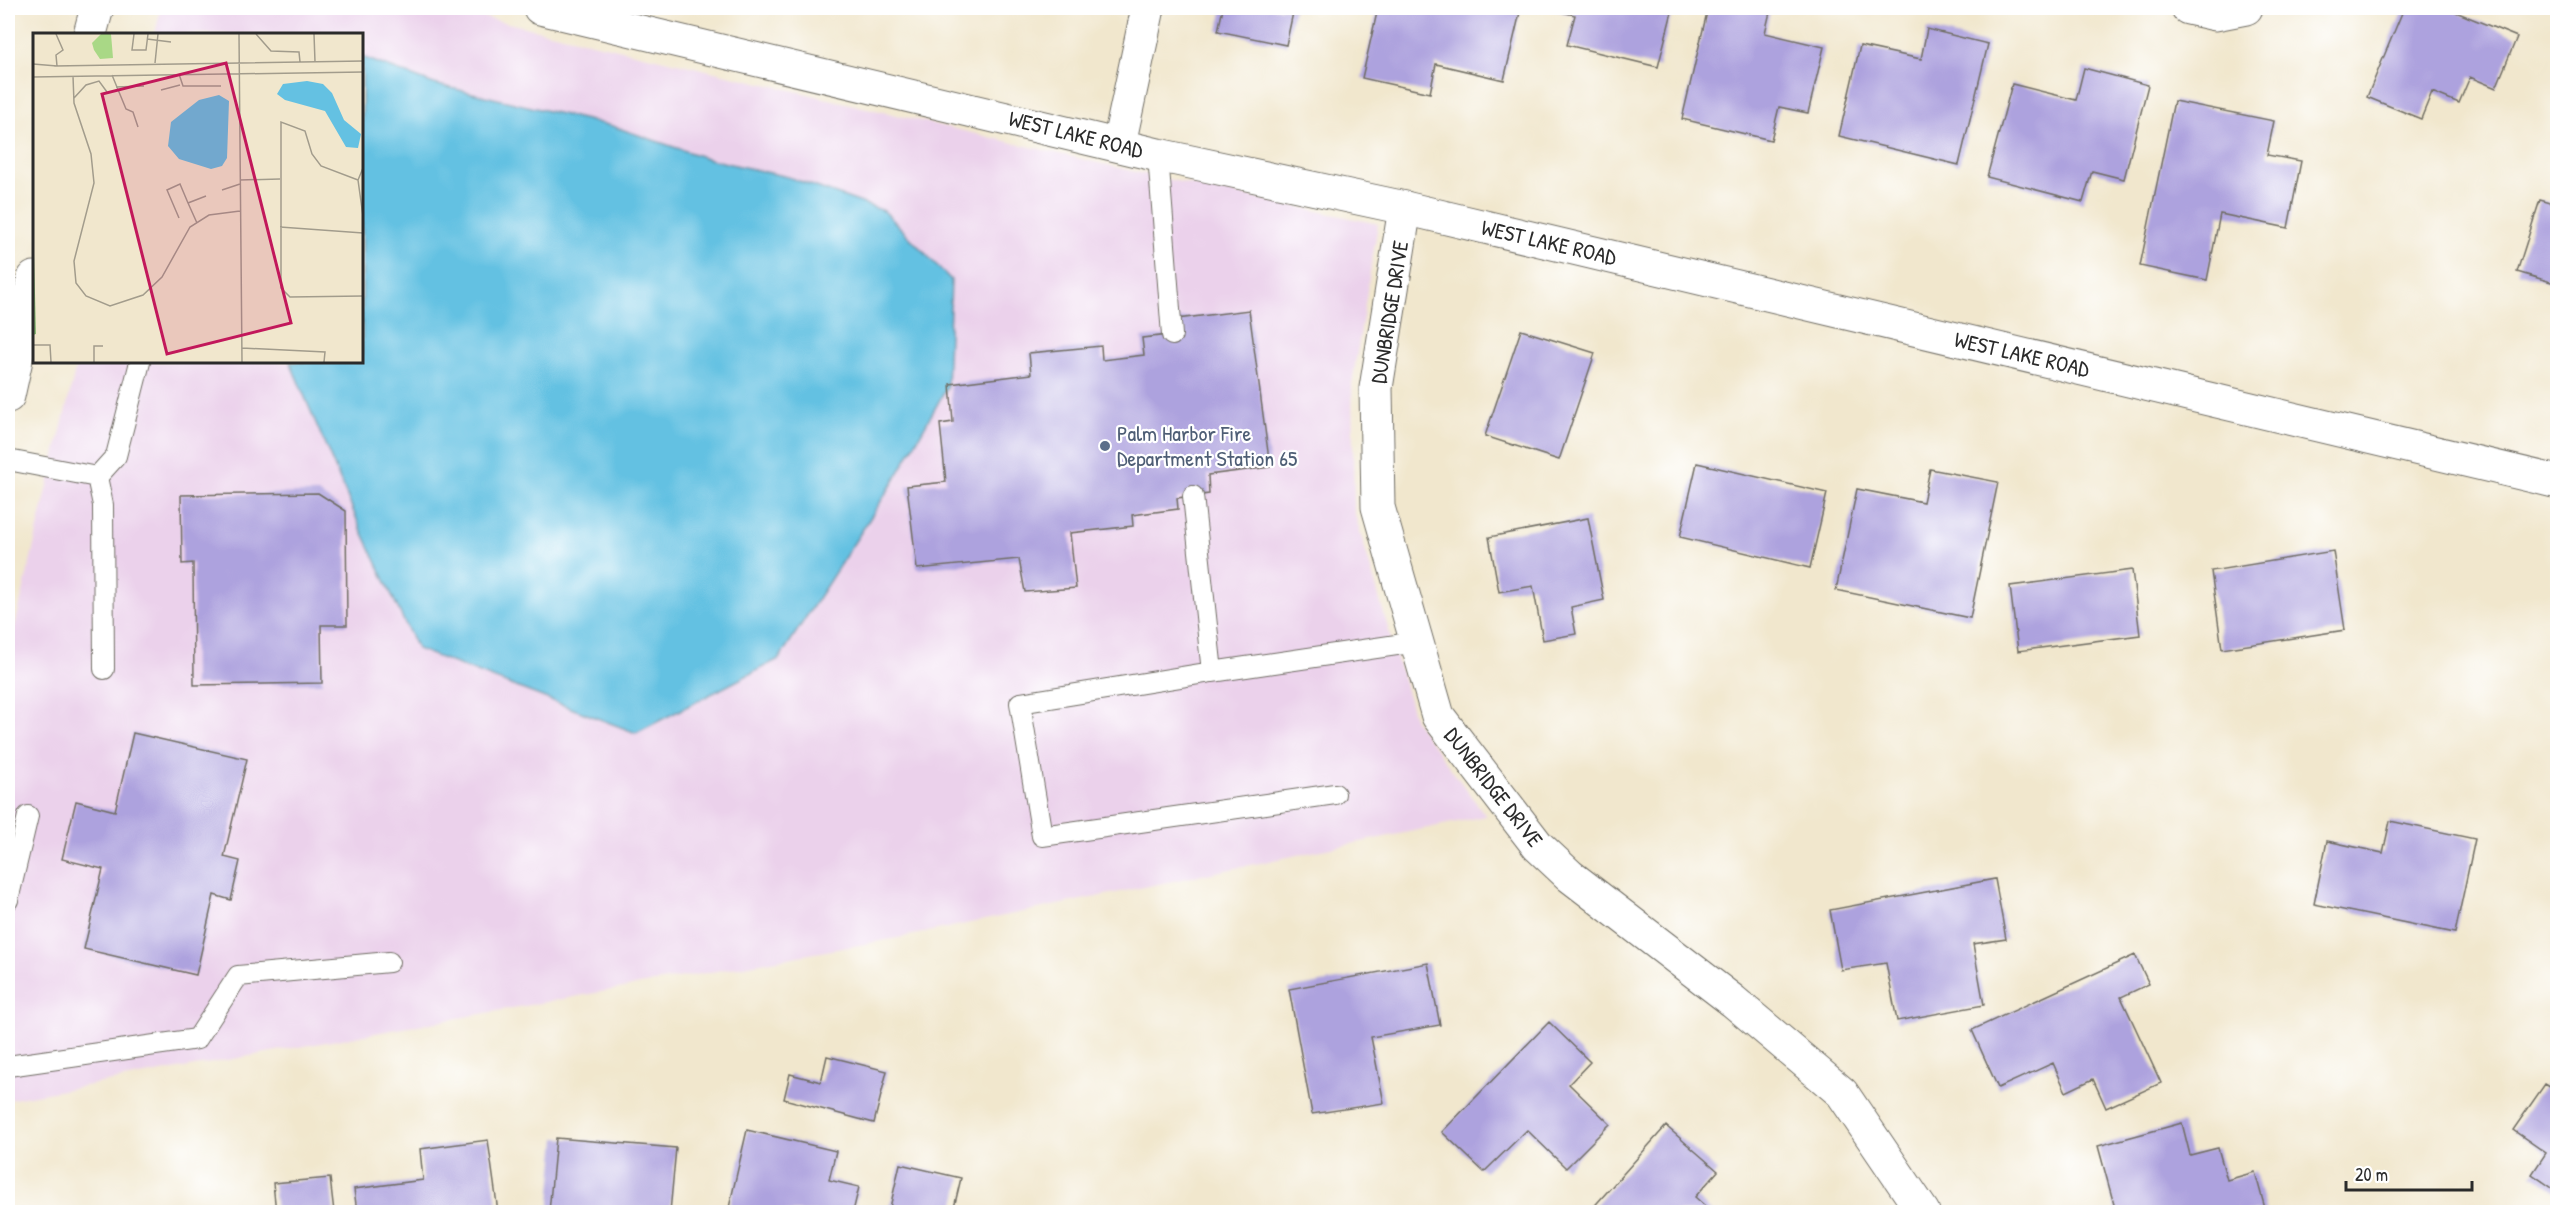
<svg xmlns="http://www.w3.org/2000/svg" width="2565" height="1220" font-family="'Patrick Hand',sans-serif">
<rect width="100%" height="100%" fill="#fff"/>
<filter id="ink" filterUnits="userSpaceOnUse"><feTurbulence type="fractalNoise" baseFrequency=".0167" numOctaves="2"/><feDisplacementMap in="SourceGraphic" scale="12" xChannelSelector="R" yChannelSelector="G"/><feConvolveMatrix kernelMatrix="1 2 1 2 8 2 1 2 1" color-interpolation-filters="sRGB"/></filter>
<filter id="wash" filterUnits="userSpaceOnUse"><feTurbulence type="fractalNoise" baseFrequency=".008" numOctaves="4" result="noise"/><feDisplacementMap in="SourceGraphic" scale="24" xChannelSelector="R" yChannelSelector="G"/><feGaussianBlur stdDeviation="1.35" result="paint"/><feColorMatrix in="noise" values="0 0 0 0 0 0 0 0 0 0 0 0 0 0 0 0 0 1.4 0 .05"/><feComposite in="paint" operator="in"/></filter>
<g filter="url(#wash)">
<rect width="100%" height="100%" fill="#f1e7cd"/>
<path fill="#ebd1eb" d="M161 8H445L1153 176 1378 224 1352 384 1354 511 1415 721 1486 816 903 937 8 1100V656L77 362H290L361 529 779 659 894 481 947 387 788 177 709 159 612 126 434 84 362 57V34H155Z"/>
<path fill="#64c1e2" stroke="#487686" stroke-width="1.5" d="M362 57 434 84 612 126 709 159 788 177 884 211 951 280 947 387 894 481 779 659 636 733 417 649 361 529 290 362H362Z"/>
<g id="blocks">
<path fill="#ada2de" d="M1223 8H1294L1286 45 1218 31Z
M1378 8H1521L1504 80 1436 64 1430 93 1362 78Z
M1544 8H1673L1658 67 1567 45 1575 15Z
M1708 8H1771L1765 33 1824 47 1808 113 1779 107 1771 140 1682 119Z
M2404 8H2446L2517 37 2496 88 2470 77 2459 103 2432 92 2421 119 2367 97Z
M1927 29 1988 44 1959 165 1839 136 1860 46 1921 59Z
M2084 68 2148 85 2124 179 2092 171 2083 202 1987 177 2012 84 2076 100Z
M2174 101 2274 121 2267 155 2301 161 2288 228 2220 214 2207 280 2140 266Z
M2540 200 2558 205V284L2517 272Z
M1249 310 1270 467 1208 475 1209 494 1177 498 1178 509 1132 515 1133 526 1070 533 1076 588 1025 592 1019 559 917 569 907 486 946 482 940 424 953 422 950 384 1031 374 1029 353 1101 346 1102 360 1144 355 1142 338 1178 334 1177 319Z
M1521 330 1595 353 1559 460 1485 436Z
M1697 463 1827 493 1810 568 1680 537Z
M1930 469 1998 482 1970 618 1836 590 1857 489 1923 502Z
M318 493 346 511 347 625H321L322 683 194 685 193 563 182 564 181 495Z
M1588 518 1604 600 1571 607 1576 634 1543 640 1533 586 1499 592 1489 537Z
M2333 551 2345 630 2222 649 2211 571Z
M2132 570 2140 635 2018 651 2010 586Z
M133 733 247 759 224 857 240 861 231 900 214 895 196 975 84 949 103 869 62 859 76 801 115 811Z
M2390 821 2475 839 2455 933 2314 904 2327 841 2383 853Z
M1995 879 2006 939 1973 944 1984 1005 1897 1021 1886 963 1841 970 1830 910Z
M2135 955 2149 984 2121 997 2161 1083 2106 1108 2093 1079 2066 1092 2053 1063 1998 1088 1972 1030Z
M1428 963 1440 1025 1371 1037 1384 1103 1312 1114 1289 989Z
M2558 976V992L2550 987Z
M1549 1022 1590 1062 1569 1084 1610 1124 1566 1168 1527 1130 1484 1172 1442 1132Z
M827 1056 887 1071 874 1123 784 1099 790 1074 821 1082Z
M2545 1084 2558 1092V1192L2532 1174 2546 1153 2513 1130Z
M2182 1123 2190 1155 2218 1148 2227 1180 2255 1172 2266 1212H2116L2098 1146Z
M1666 1126 1718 1171 1695 1197 1712 1212H1589Z
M747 1130 836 1151 829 1180 859 1187 853 1212H728Z
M556 1138 676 1148 670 1212H549Z
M488 1140 498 1212H357L354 1189 423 1180 420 1149Z
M900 1164 961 1178 953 1212H889Z
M330 1178 334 1212H276L273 1183Z"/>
</g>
</g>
<g filter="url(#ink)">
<use href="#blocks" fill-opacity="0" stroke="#706d64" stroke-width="1.5"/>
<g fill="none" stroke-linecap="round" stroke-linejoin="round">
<defs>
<path id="lane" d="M1158 155 1172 335
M8 460 97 477 116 456 140 362
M97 477 103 505 104 669
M1193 496 1212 672 1417 642
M1212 672 1020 703 1042 836 1335 794
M8 900 28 816
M8 1066 197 1039 238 976 389 962"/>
<path id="street" d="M2188 8 2215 14 2246 8
M1119 144 1148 8
M1405 208 1376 388 1378 507 1438 716 1538 846 1570 876 1733 1001 1842 1093 1923 1212"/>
<path id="secondary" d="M540 8 1158 155 1405 208 2558 482"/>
<path id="primary" d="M90 34 97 8
M8 396 34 278"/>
</defs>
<use href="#lane" stroke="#706d64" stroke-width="22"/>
<use href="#street" stroke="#706d64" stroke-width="35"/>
<use href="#secondary" stroke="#706d64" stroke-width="35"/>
<use href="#primary" stroke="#706d64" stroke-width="35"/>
<use href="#lane" stroke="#fff" stroke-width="20"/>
<use href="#street" stroke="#fff" stroke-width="33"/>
<use href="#secondary" stroke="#fff" stroke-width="33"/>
<use href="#primary" stroke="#fff" stroke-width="33"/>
</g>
</g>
<circle fill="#5c6f8a" stroke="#fff" stroke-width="2" cx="1105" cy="446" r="6"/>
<g text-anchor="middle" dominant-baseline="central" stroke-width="4.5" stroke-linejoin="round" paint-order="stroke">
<g font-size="22" fill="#2b2b2b" stroke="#fff">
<text transform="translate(1076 134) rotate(14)">WEST LAKE ROAD</text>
<text transform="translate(1549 242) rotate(13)">WEST LAKE ROAD</text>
<text transform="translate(1389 312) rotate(-81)">DUNBRIDGE DRIVE</text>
<text transform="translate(2022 354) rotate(13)">WEST LAKE ROAD</text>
<text transform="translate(1494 787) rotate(52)">DUNBRIDGE DRIVE</text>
</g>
<g font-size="22" fill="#4e5e75" stroke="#fff" text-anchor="start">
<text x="1117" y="433">Palm Harbor Fire<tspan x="1117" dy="25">Department Station 65</tspan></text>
</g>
</g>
<g transform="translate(33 33)">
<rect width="330" height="330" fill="#f1e7cd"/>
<path d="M68 1H78L80 25 67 26 61 17 59 10Z" fill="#a9d886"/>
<path d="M0 180 3 301 0 302Z" fill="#86b873"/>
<path d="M274 48 290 51 299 60 311 87 328 101 325 115 313 114 292 78 252 67 244 61 250 51ZM186 62 196 68 194 125 189 133 178 136 146 126 135 113 138 89 166 67Z" fill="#64c1e2"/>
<path fill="none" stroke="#a29c8c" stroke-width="1.5" d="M23 1 30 17 23 22 24 33M101 1 99 17H113L115 1M206 1 209 329M223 1 238 18 266 19 267 29M281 1 282 29M114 6 138 9M122 30 125 1M0 31 24 33M21 33 330 28M146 41 150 53H188M79 42 93 76 100 79 105 94M40 43 41 70 58 121 61 150 41 228 43 250 53 263 77 273 110 262 129 244 157 194 176 182 207 178M0 44 330 39M83 54 111 53M128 57 147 52M41 65 53 52 66 48 74 59M330 135 325 147 330 183M207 147 247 146M325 147 288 133 279 121 272 98 248 89V255L257 264 330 263M189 157 207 151M146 185 134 157 147 151 155 170M164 190 155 170 173 163M247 194 330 200M0 312H17L18 329M209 315 292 319 291 329M61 329V313H70"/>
<path fill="#c2185b" fill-opacity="0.15" stroke="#c2185b" stroke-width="3" d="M193 30 258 290 134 321 69 61Z"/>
<rect width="330" height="330" fill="none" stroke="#2b2b2b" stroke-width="3"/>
</g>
<rect width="2565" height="1220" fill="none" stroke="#fff" stroke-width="30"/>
<path d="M2346 1181v9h126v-9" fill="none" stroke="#2b2b2b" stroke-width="3"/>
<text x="2355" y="1181" font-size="18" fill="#2b2b2b" stroke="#ffffff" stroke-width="4.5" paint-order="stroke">20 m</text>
</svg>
